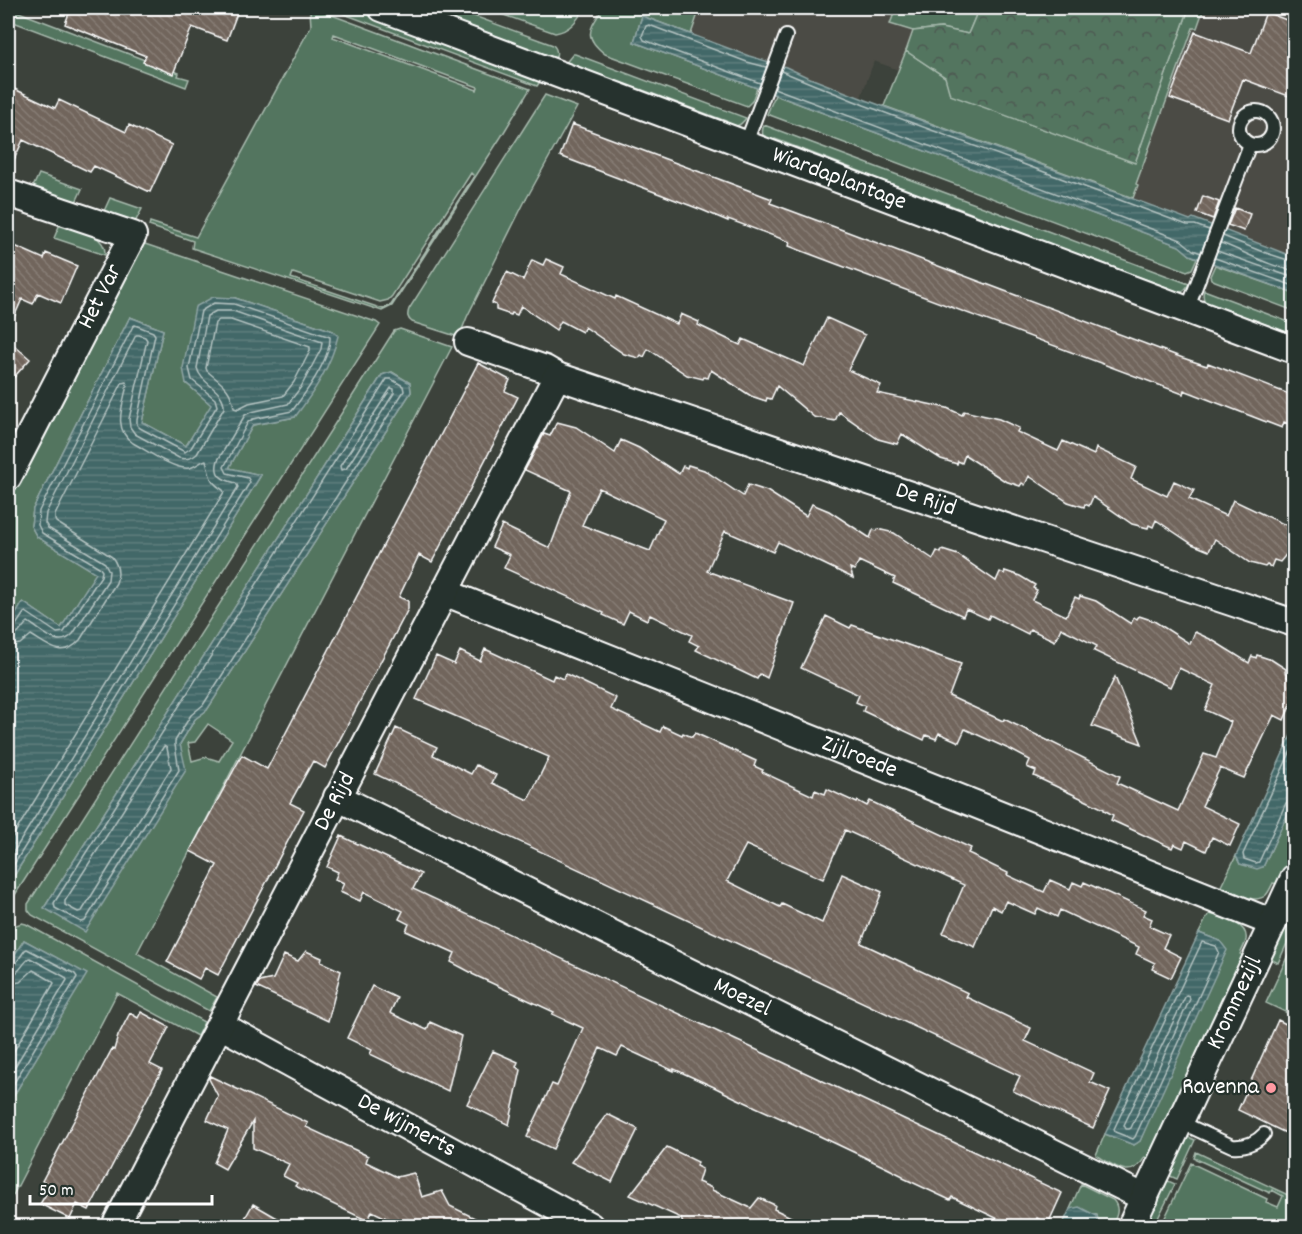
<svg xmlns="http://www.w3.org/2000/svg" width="1302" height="1234" font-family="Dekko,sans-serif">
<defs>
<pattern id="forest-crowns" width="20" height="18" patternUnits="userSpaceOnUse" patternTransform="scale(1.5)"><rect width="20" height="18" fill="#52745e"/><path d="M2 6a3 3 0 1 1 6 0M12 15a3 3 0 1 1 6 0" fill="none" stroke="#4e5a52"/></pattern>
<pattern id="water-rules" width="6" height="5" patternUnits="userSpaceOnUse" patternTransform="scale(1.5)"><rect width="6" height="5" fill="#436867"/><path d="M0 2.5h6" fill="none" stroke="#5f7f7e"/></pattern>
<pattern id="building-back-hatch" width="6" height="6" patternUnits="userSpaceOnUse" patternTransform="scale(1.5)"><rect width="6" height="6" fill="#71655b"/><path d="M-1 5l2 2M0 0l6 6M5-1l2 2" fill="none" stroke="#867c74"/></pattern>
</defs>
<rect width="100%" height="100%" fill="#3c423b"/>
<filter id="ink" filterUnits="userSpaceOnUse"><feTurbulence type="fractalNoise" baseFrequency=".0167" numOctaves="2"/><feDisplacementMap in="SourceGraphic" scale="12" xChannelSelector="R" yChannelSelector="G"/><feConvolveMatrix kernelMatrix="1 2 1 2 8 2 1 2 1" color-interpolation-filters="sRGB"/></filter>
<g filter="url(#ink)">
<path fill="#4c4c45" d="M700 8H966L937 84 874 61 861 97 805 76 786 67 749 56 691 34Z
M1204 8H1252L1263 11 1264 8 1294 20V257L1193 218 1190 220 1133 198 1138 185 1136 184 1193 27 1197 28Z"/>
<path fill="#52745e" stroke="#a8baae" stroke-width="1.5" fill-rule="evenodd" d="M8 8 179 73 178 76 189 79 186 87 8 20Z
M302 8H313L530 89 501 137 392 306 382 311 192 248 193 241 149 226 150 222 196 237 311 26 310 11ZM334 34 478 87 477 90 333 37ZM471 173 474 176 391 305 383 309 291 278 293 273 380 302 388 300 392 296Z
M328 8H357L543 77 537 86Z
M410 8H452L553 45C559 51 557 56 553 61Z
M484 8H585C577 20 570 31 555 33Z
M603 8H700L691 34 642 16 634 42 757 88 752 101 747 106 605 54C582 36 590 29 603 8Z
M896 8H979L968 34 941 28 913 31 890 24Z
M1189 8H1204L1197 28H1193L1136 184 1138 185 1133 198 884 106 906 51 945 77 1135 162Z
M573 54H575L746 118C740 127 735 127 725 126L726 121 637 88 635 92 564 65Z
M545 95 577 107 524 203 467 317 459 337 412 322C407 318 407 315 409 309Z
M775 95 1180 246 1190 255 1197 258 1192 269 1187 271 767 114Z
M764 125 1189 284C1183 294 1178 294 1168 293L1169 288 1089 258 1087 262 1007 234 1009 228 935 199 932 204 866 179 867 174 775 139 773 144C764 140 760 135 764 125Z
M39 174 82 189 76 202 33 187Z
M110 198 142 209 135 222 104 211Z
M60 224C76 230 107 233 105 255L54 238Z
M139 242 376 322 380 325 11 901 8 900V880L12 879 261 475 229 468 253 425 295 417 333 331 235 298 186 383 212 405 186 446 142 422 163 330 130 317 33 509 31 526 37 537 97 573 61 628 23 602 8 628V495Z
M1215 265 1294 293V311L1215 281 1211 279 1210 276Z
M1204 290 1294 324V335L1216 306 1214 310C1206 304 1201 300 1204 290Z
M400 329 452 347 137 953 217 997 209 1011 32 915 28 910V904L394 331ZM392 372 410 383 411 392 207 710 195 719 180 744 44 908 382 375ZM208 724 232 740 219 761 206 757 192 761 188 743 195 742Z
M1294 800V853L1279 885 1273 883C1271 887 1269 892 1266 895 1254 906 1233 891 1221 886L1236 856 1240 864 1263 867Z
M1294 904V928L1278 963 1269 958Z
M1210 914C1222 918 1249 923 1246 940 1245 945 1242 950 1240 954L1246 957 1151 1160 1145 1157C1131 1182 1114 1165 1096 1155L1105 1134 1134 1145 1140 1141 1220 941 1199 933 1207 917Z
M22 923 26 924 204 1022 197 1036 117 993 8 1205V1105L86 974 24 940 8 965V939L16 925Z
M1294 942V1016L1266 1003Z
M1186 1136 1195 1140 1177 1179 1168 1175Z
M1196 1152 1288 1195 1294 1183V1226H1161L1191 1163 1267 1199 1266 1202 1278 1207 1283 1196 1272 1190 1270 1193 1194 1158Z
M1166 1180 1175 1184 1154 1226H1144Z
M1081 1184 1113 1200C1121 1209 1116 1217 1112 1226H1099L1097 1215 1070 1209Z"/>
<path fill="url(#forest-crowns)" stroke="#a8baae" stroke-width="1.5" d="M979 8H1189L1135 163 950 95 945 77 906 51 913 31 941 28 968 34Z"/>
<path fill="url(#water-rules)" stroke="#8ea4a4" stroke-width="1.5" d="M642 16 749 56 786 67 805 76 866 100 1190 220 1193 218 1294 257V293L1190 255 1179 246 634 42Z
M213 297 235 298 333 331 338 336C331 366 314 392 295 417L253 425 229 468 261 475 12 879 8 880V628L23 602 61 628 96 573 37 537 31 526 33 509 130 317 163 330 142 422 186 446 211 405 186 383 183 368 195 307Z
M391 372 410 383 411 392 207 710 195 719 180 744 186 770 85 932 44 908 382 375Z
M1294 729V800L1263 867 1257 869 1240 864 1236 856Z
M1199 933 1220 941 1227 950 1140 1141 1134 1145 1105 1134Z
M24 940 87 974 8 1105V965Z
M1079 1207 1097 1216 1099 1226H1062L1070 1209Z"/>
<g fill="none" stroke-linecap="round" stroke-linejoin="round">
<path stroke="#b4c3c2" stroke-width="1.5" d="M781 71 864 105 1187 225H1195L1209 230
M760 83 644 40 642 36 646 26 649 25 747 62 766 67
M774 88 1181 240 1193 250 1201 253
M1223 236 1263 252 1294 262
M1221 243C1241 250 1274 269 1294 270
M1217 251 1294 278
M1215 258 1294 286
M219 320H231L310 347V351L294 382 283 396 249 403 237 409 234 408C231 388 222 384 207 371L206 368 215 323Z
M387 379H391L403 386 404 391 203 705 191 715 175 741V745L179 770 85 921 81 922 55 908 54 903Z
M391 388 394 389V393L346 469 341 470 340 466Z
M8 630 14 628 24 613 26 612 57 633 64 632 101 576 102 571 99 567 42 533 38 525 39 511 133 326 135 325 153 332 155 335 137 420V425L140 428 185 452 191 448 217 406 215 399 192 380 189 368 201 311 214 303 234 304 330 337C331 358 305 394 292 411L253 419 248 422 224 467 227 473 248 478 250 482 8 874
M8 637C20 637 20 628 28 622 42 630 58 650 73 634L108 580 109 571 105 563 48 528 45 523 46 513 136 335H139L145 337 147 340 129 419 130 427 135 434 179 458C186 460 191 459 197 454L224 408C225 389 201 385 197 368L207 316 216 311H233L322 342 321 349 301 387 288 404 251 412 245 415 218 460C213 476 223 480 236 483L238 487 8 861
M8 646 20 644 31 635C48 645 62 660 80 640L116 583C120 573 118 565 112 557L56 522 55 520V515L122 383 126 382 127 385C123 405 112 429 133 443 146 450 174 470 189 468 196 467 201 461 206 460 210 474 208 481 223 490L224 492 8 844
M1294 744 1243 854 1244 859 1256 863 1259 862 1286 803 1290 800 1294 799
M164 746 167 748 171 768 82 911 78 912 65 905V901Z
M1202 942 1216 946 1219 952 1135 1137 1133 1139 1115 1132 1114 1129Z
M8 968 14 966 25 950 27 949 75 974 77 977 8 1093
M8 975C20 975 21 964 30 958L65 977 67 980 8 1078
M8 984 20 982 33 970 52 981 54 983 8 1061
M1186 995 1189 996 1190 999 1131 1128 1129 1129H1126L1124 1125Z"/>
</g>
<path fill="url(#building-back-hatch)" stroke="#fff" stroke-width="1.5" fill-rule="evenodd" d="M71 8H239L227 40 192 27 173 74 143 62 146 56 65 24Z
M1266 12 1294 23V98L1243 79 1228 119 1170 98 1195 32 1251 53Z
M8 86 55 108 59 100 126 132 129 125 172 145 150 192 94 166 90 172 23 140 8 173Z
M572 124 772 199 770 203 840 229 1183 358 1207 366 1208 363 1294 396V426L1284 422 1282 428 1184 390 1183 394 802 251 789 246 790 242 728 219V221L702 210 560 156Z
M1203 196 1219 202 1213 219 1197 213Z
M1235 208 1250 214 1244 231 1228 225Z
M8 243 44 259 46 253 77 266 61 303 38 293 33 304 22 299 8 331Z
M546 259 564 267 561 274 615 299 616 296 677 324 681 314 699 322 698 325 740 345 743 339 804 366 827 318 865 335 848 370 881 385 877 393 947 408 962 415 964 411 999 419 1019 428 1017 432 1058 451 1063 441 1094 455 1096 448 1136 467 1131 479 1167 496 1174 481 1194 490 1189 499 1226 516 1233 500 1294 529V545L1280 562 1274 560 1271 567 1267 565 1265 567 1250 563 1215 539 1209 551 1192 544 1156 520 1153 527 1149 525 1148 528 1132 524 1093 497 1089 506 1085 504 1084 507 1068 502 1029 476 1025 485 1022 483 1020 486 1005 481 965 455 962 463 958 461 957 464 941 459 902 434 897 444 878 439 839 412 835 421 814 417 777 386 771 399 767 398 766 401 751 396 711 370 708 378 704 377 703 379 687 375 648 349 644 357 641 355 639 358 624 354 585 327 582 332 561 321 556 330 521 306 517 315 512 313 511 315 496 310V305L492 303 507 272 523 280 532 260 543 265Z
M8 340 30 359 8 384Z
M478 363 510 380 505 391 518 397 432 562 419 555 399 597 408 601V609L325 768 313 761 290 803 304 810 218 975 205 968 199 979 167 962 217 865 190 851 242 755 267 769Z
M557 422 576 427 615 453 621 440 639 448 679 474 683 466 687 468 688 465 704 470 743 496 748 485 767 491 806 516 812 504 829 511 870 538 873 530 877 531 878 529 894 533 933 559 937 551 941 553 942 550 958 555 996 581 1000 572 1004 574 1005 571 1020 576 1035 585 1033 588 1037 590 1032 600 1066 616 1075 597 1079 599 1080 596 1096 601 1131 624 1134 617 1137 619 1139 616 1154 621 1190 644 1195 632 1212 640 1249 663 1252 656 1256 658 1257 655 1272 660 1286 669 1285 672 1288 674 1287 677 1294 681V697L1284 720 1274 715 1244 778 1220 768 1202 806 1240 824 1230 846 1212 837 1206 851 1186 841 1183 848 1174 844 1172 848 1111 820 1113 815 1104 810V809L1034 776 1036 771 1027 767 1030 760 1011 750 965 729 959 742 939 733 936 739 926 735 924 740 863 711 865 706 856 702 859 695 801 668 826 616 850 628 852 625 961 664 949 696 1003 721 1004 719 1120 776 1117 783 1178 811 1204 754 1216 758 1231 722 1205 710 1212 694H1211L1215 685 1179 668 1170 687 1094 651 1097 646 1061 628 1055 641 1030 629 1028 634 990 615 988 619 966 609 963 616 893 583 895 578 859 561 855 570 850 568 853 578 778 542 773 552 725 531 707 571 794 603 767 678 760 674 757 679 696 650 699 646 689 641 692 635 650 615 647 620 629 611 623 624 603 615 604 613 504 568 510 555 492 547 502 525 550 548 571 491 525 470 544 434 550 436ZM599 488 664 519 650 551 582 525Z
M485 649 552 680 554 675 563 679 566 674 616 698 611 709 660 732 663 726 682 735 683 733 692 737 695 733 756 761 754 766 763 770 762 772 813 796 815 790 825 794 827 789 857 803 858 801 867 806 870 801 971 848 968 853 977 857V858L1008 873 1007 875 1044 892 1050 880 1070 889 1073 882 1082 886 1084 882 1146 910 1143 915 1152 919 1149 926 1169 935 1163 948 1181 957 1171 978 1152 969 1155 963 1136 954 1139 947 1060 910 1057 917 1038 908 1035 914 1006 901 1001 911 992 906 975 947 943 933 964 885 845 830 823 879 746 845 727 881 780 907 782 904 822 923 842 874 882 892 861 943 968 993 966 997 1031 1028 1025 1041 1094 1073 1090 1082 1110 1091 1093 1128 1013 1091 1020 1076 375 774 396 728 437 747 433 755 471 774 476 765 496 775 492 783 528 800 549 757 416 699 436 656 454 664 460 651 480 661Z
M1115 677 1142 744 1092 726Z
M341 836 421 874 413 889 1062 1193 1048 1224 1037 1218 1033 1227H1015L952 1197 950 1200 903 1178V1176L885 1167 809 1131 736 1098 714 1087 674 1069V1071L622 1047 617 1056 600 1048 553 1149 527 1137 552 1084 557 1086 583 1028 552 1014 554 1012 472 974V973L451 962 455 953 406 931 409 924 399 919 403 911 364 892 360 901 340 892 344 883 335 879 338 872 327 867Z
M306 951 322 958 321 962 341 971 328 1021 256 987 259 982 273 979 284 955 298 961Z
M372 986 397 998 390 1013 427 1030 430 1022 461 1036 448 1091 370 1054 372 1050 347 1038Z
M141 1012 169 1027 150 1064 162 1070 89 1210 77 1204 70 1219 40 1204 51 1186 42 1181 112 1049 114 1050 118 1036 130 1013 138 1018Z
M1278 1020 1294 1028V1137L1238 1110Z
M493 1051 518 1062 516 1067 521 1070 509 1125 467 1104Z
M210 1076 308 1123 306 1127 368 1156 366 1162 397 1177 414 1173 422 1197 442 1191 450 1206 493 1227H405L372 1211 368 1221 295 1186 297 1183 283 1176 289 1164 253 1148V1121L225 1169 214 1163 228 1130 207 1120 218 1096 209 1079Z
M607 1114 638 1129 612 1182 571 1162Z
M667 1147 698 1162 696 1166 702 1169 698 1182 712 1188V1190L751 1208 759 1198 775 1205 774 1209 812 1227H684L681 1218 630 1195Z
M253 1204 293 1227H240Z"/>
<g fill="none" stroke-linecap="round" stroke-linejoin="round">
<defs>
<path id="service" d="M1239 128a17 17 0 1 1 34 0a17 17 0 1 1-34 0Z
M746 143 786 36
M1187 310 1250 144
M1180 1122 1232 1146C1245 1147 1255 1144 1264 1134"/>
<g id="minor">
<path id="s1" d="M382 8 1294 350"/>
<path d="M8 193 133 235 8 477"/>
<path d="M468 342 545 369 557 376"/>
<path id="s2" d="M444 592 1273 923"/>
<path id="s3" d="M337 797 1145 1198"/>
<path id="s4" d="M220 1025 590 1226"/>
<path id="s5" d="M115 1226 557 376 946 507 1294 623"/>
<path id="s6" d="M1131 1226 1294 878"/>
</g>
</defs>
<use href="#service" stroke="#fff" stroke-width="16"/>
<use href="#minor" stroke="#fff" stroke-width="30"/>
<use href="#service" stroke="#26332d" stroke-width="12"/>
<use href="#minor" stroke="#26332d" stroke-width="26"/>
</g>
</g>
<circle fill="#ff9aa2" stroke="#26332d" stroke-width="2" cx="1271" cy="1088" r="6"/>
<g text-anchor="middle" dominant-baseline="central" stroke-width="4.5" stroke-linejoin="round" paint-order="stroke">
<g font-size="24" fill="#fff" stroke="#26332d">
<text stroke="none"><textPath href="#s1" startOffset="488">Wiardaplantage</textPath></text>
<text transform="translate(101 297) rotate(-63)">Het Var</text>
<text stroke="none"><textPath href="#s5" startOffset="1347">De Rijd</textPath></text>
<text stroke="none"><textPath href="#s2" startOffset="447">Zijlroede</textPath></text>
<text stroke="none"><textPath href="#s5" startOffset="478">De Rijd</textPath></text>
<text stroke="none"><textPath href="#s3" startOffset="452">Moezel</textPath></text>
<text stroke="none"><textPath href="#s6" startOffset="246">Krommezijl</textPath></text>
<text stroke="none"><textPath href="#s4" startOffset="212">De Wijmerts</textPath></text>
</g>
<g font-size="24" fill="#fff" stroke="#26332d" text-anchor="end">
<text x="1259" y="1088">Ravenna</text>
</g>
</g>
<rect width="1302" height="1234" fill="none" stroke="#26332d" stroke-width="30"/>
<rect x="15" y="15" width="1272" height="1204" fill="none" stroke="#fff" stroke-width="2" filter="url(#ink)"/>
<path d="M30 1195v9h182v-9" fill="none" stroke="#ffffff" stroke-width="3"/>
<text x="39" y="1195" font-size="18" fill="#ffffff" stroke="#26332d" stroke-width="4.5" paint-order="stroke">50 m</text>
</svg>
